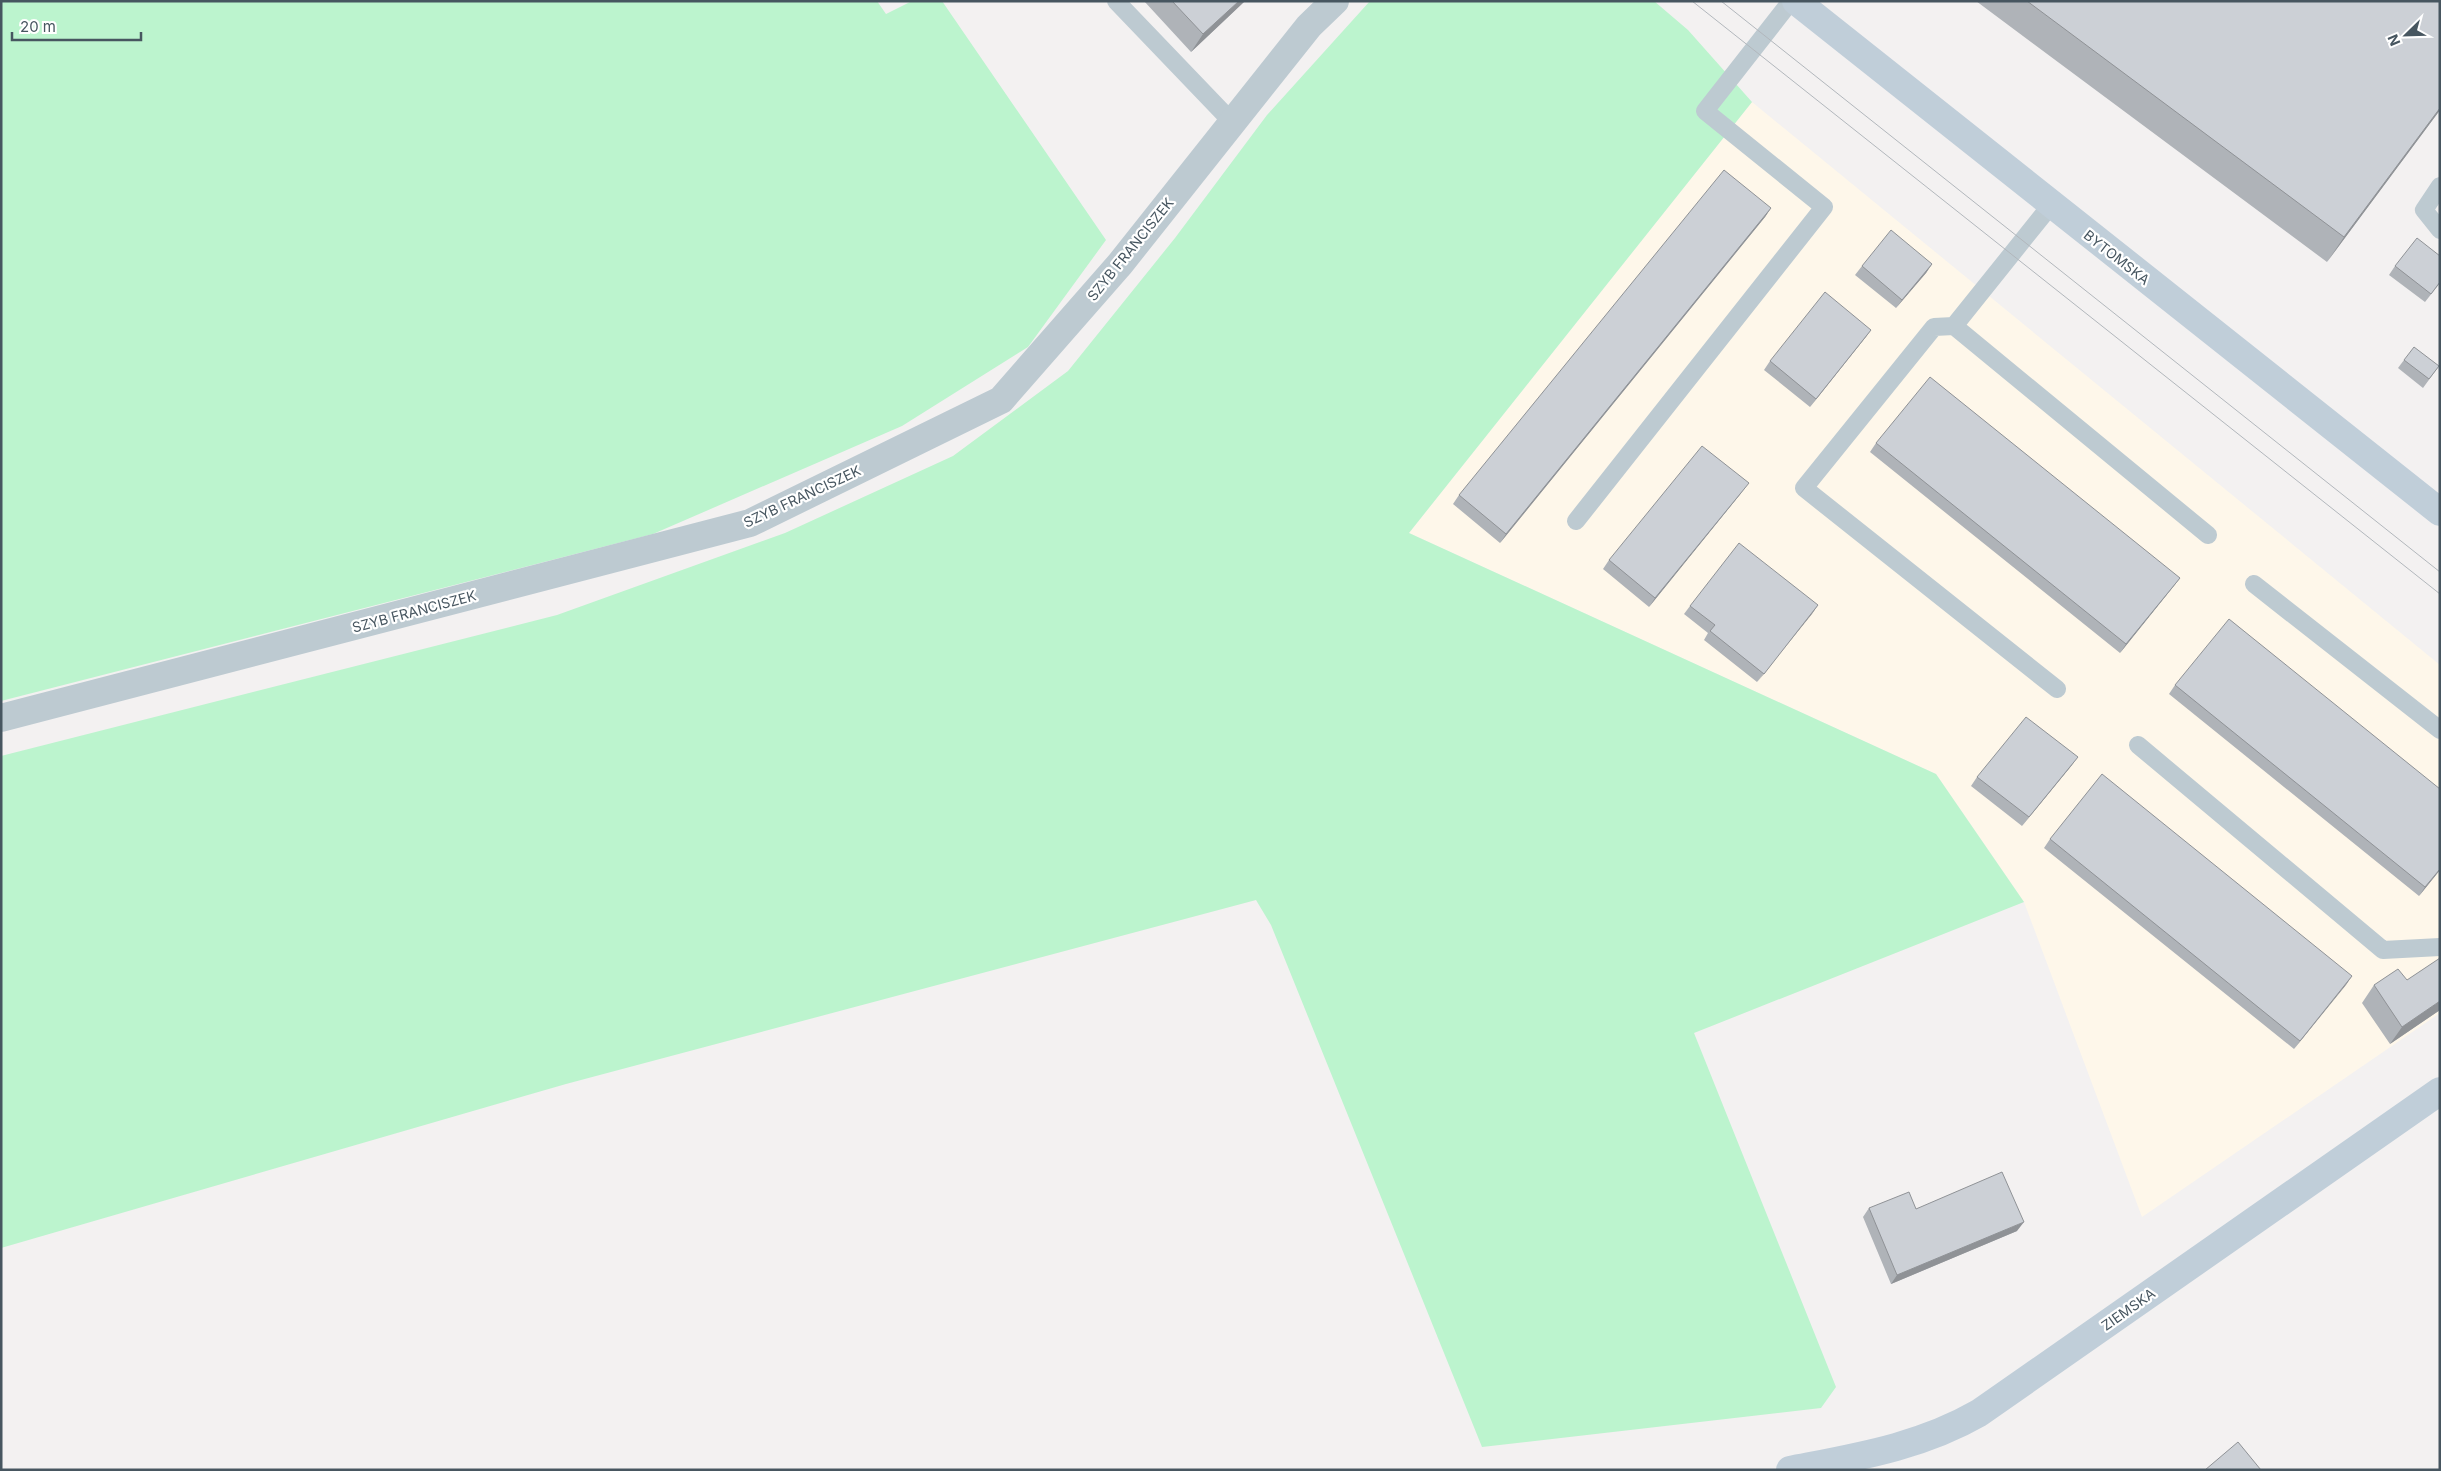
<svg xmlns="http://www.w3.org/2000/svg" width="2441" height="1471" font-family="Inter,sans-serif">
<rect width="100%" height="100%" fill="#f3f1f1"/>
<path fill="#fef7ea" d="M1752 102 2440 665V1013L2142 1217 2024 902 1936 774 1409 533Z"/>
<path fill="#bcf4ce" d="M1 1H877L886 14 912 1H942L1106 240 1028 347 902 426 653 534 1 701Z
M1370 1H1654L1688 30 1752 102 1409 533 1936 774 2024 902 1694 1033 1836 1387 1821 1408 1482 1447 1271 925 1256 900 566 1084 1 1248V756L557 615 785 533 953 456 1068 371 1175 238 1267 115Z"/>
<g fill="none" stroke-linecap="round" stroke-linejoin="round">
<path stroke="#bdcad1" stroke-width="18" d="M1116 1 1232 122
M2440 186 2424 210 2440 230
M2051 205 1954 326 1934 327 1804 488 2057 689
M1954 326 2208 535
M1576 521 1824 207 1705 111 1791 1
M2254 584 2440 730
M2138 745 2383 950 2440 947"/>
<path stroke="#bdcad1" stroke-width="28" d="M1 718 750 523 1001 400 1120 264 1309 26 1335 1"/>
<path stroke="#c0ced9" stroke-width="28" d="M1796 1 2440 512
M1790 1470C1856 1457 1920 1447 1979 1413L2440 1091"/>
<path stroke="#b2b7bc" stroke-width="1" d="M1692 1 2440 594
M1721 1 2440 572"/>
</g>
<path fill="#afb3b8" d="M1144 1H1245L1191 52Z
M1976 1H2440V110L2327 262Z
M1771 208 1765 217 1500 543 1453 504 1459 495Z
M2440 256V283L2425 302 2389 275 2395 266Z
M1932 264 1926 273 1896 308 1855 275 1862 266Z
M1871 330 1865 338 1810 407 1764 370 1770 361Z
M2404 360 2439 366 2423 388 2398 368Z
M1876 443 2180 578 2173 587 2120 653 1870 452Z
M1742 492 1649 607 1603 569 1609 560Z
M1818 605 1757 682 1704 640 1708 633 1684 614 1690 606Z
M2175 685 2440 789V870L2419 896 2169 694Z
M2072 765 2022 826 1971 786 1977 777Z
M2050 839 2352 976 2294 1049 2044 848Z
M2407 980 2440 1010 2390 1044 2362 1003 2374 985Z
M1869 1208 1916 1209 2017 1231 1891 1284 1863 1217Z"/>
<path fill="#8f9296" d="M1239 1H1245L1191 52 1203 34Z
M2440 108V110L2327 262 2344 237Z
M1771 208 1765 217 1500 543 1506 534Z
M1932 264 1926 273 1896 308 1902 300Z
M1871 330 1865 338 1810 407 1816 399Z
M1749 483 1742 492 1649 607 1655 598Z
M2180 578 2173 587 2120 653 2126 644Z
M1818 605 1812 614 1757 682 1764 674Z
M2078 757 2072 765 2022 826 2029 817Z
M2440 869V870L2419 896 2425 887Z
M2352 976 2346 985 2294 1049 2300 1041Z
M2440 1001V1010L2390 1044 2402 1027Z
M2024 1222 2017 1231 1891 1284 1897 1275Z"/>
<path fill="#ccd0d6" stroke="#8f9296" d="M1172 1H1239L1203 34Z
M2027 1H2440V108L2344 237Z
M1724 170 1771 208 1506 534 1459 495Z
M1891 230 1932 264 1902 300 1862 266Z
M2417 238 2440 256V282L2431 294 2395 266Z
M1825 292 1871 330 1816 399 1770 361Z
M2414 347 2439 366 2429 379 2404 360Z
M1930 377 2180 578 2126 644 1876 443Z
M1702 446 1749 483 1655 598 1609 560Z
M1739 543 1818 605 1764 674 1710 631 1715 625 1690 606Z
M2229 619 2440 789V869L2425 887 2175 685Z
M2026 717 2078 757 2029 817 1977 777Z
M2102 774 2352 976 2300 1041 2050 839Z
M2440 958V1001L2402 1027 2374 985 2398 969 2407 980Z
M2002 1172 2024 1222 1897 1275 1869 1208 1909 1192 1916 1209Z
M2238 1442 2261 1470H2205Z"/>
<g text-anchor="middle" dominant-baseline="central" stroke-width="4.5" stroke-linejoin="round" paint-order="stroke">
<g font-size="14" fill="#475660" stroke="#fff">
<text transform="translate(1130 249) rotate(-51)">SZYB FRANCISZEK</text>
<text transform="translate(2117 257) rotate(38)">BYTOMSKA</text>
<text transform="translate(802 496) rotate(-25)">SZYB FRANCISZEK</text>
<text transform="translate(414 611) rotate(-15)">SZYB FRANCISZEK</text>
<text transform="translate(2128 1309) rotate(-35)">ZIEMSKA</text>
</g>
</g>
<rect width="2441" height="1471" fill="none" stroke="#475660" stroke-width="5"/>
<g transform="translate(2406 35) rotate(247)" stroke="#ffffff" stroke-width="4" paint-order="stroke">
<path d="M0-4L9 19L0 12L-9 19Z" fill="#475660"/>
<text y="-8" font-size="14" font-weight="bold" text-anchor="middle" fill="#475660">N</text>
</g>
<path d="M12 32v8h129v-8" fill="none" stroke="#475660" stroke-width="2.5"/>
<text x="20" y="32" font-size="15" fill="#475660" stroke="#ffffff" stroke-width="4" paint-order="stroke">20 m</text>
</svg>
